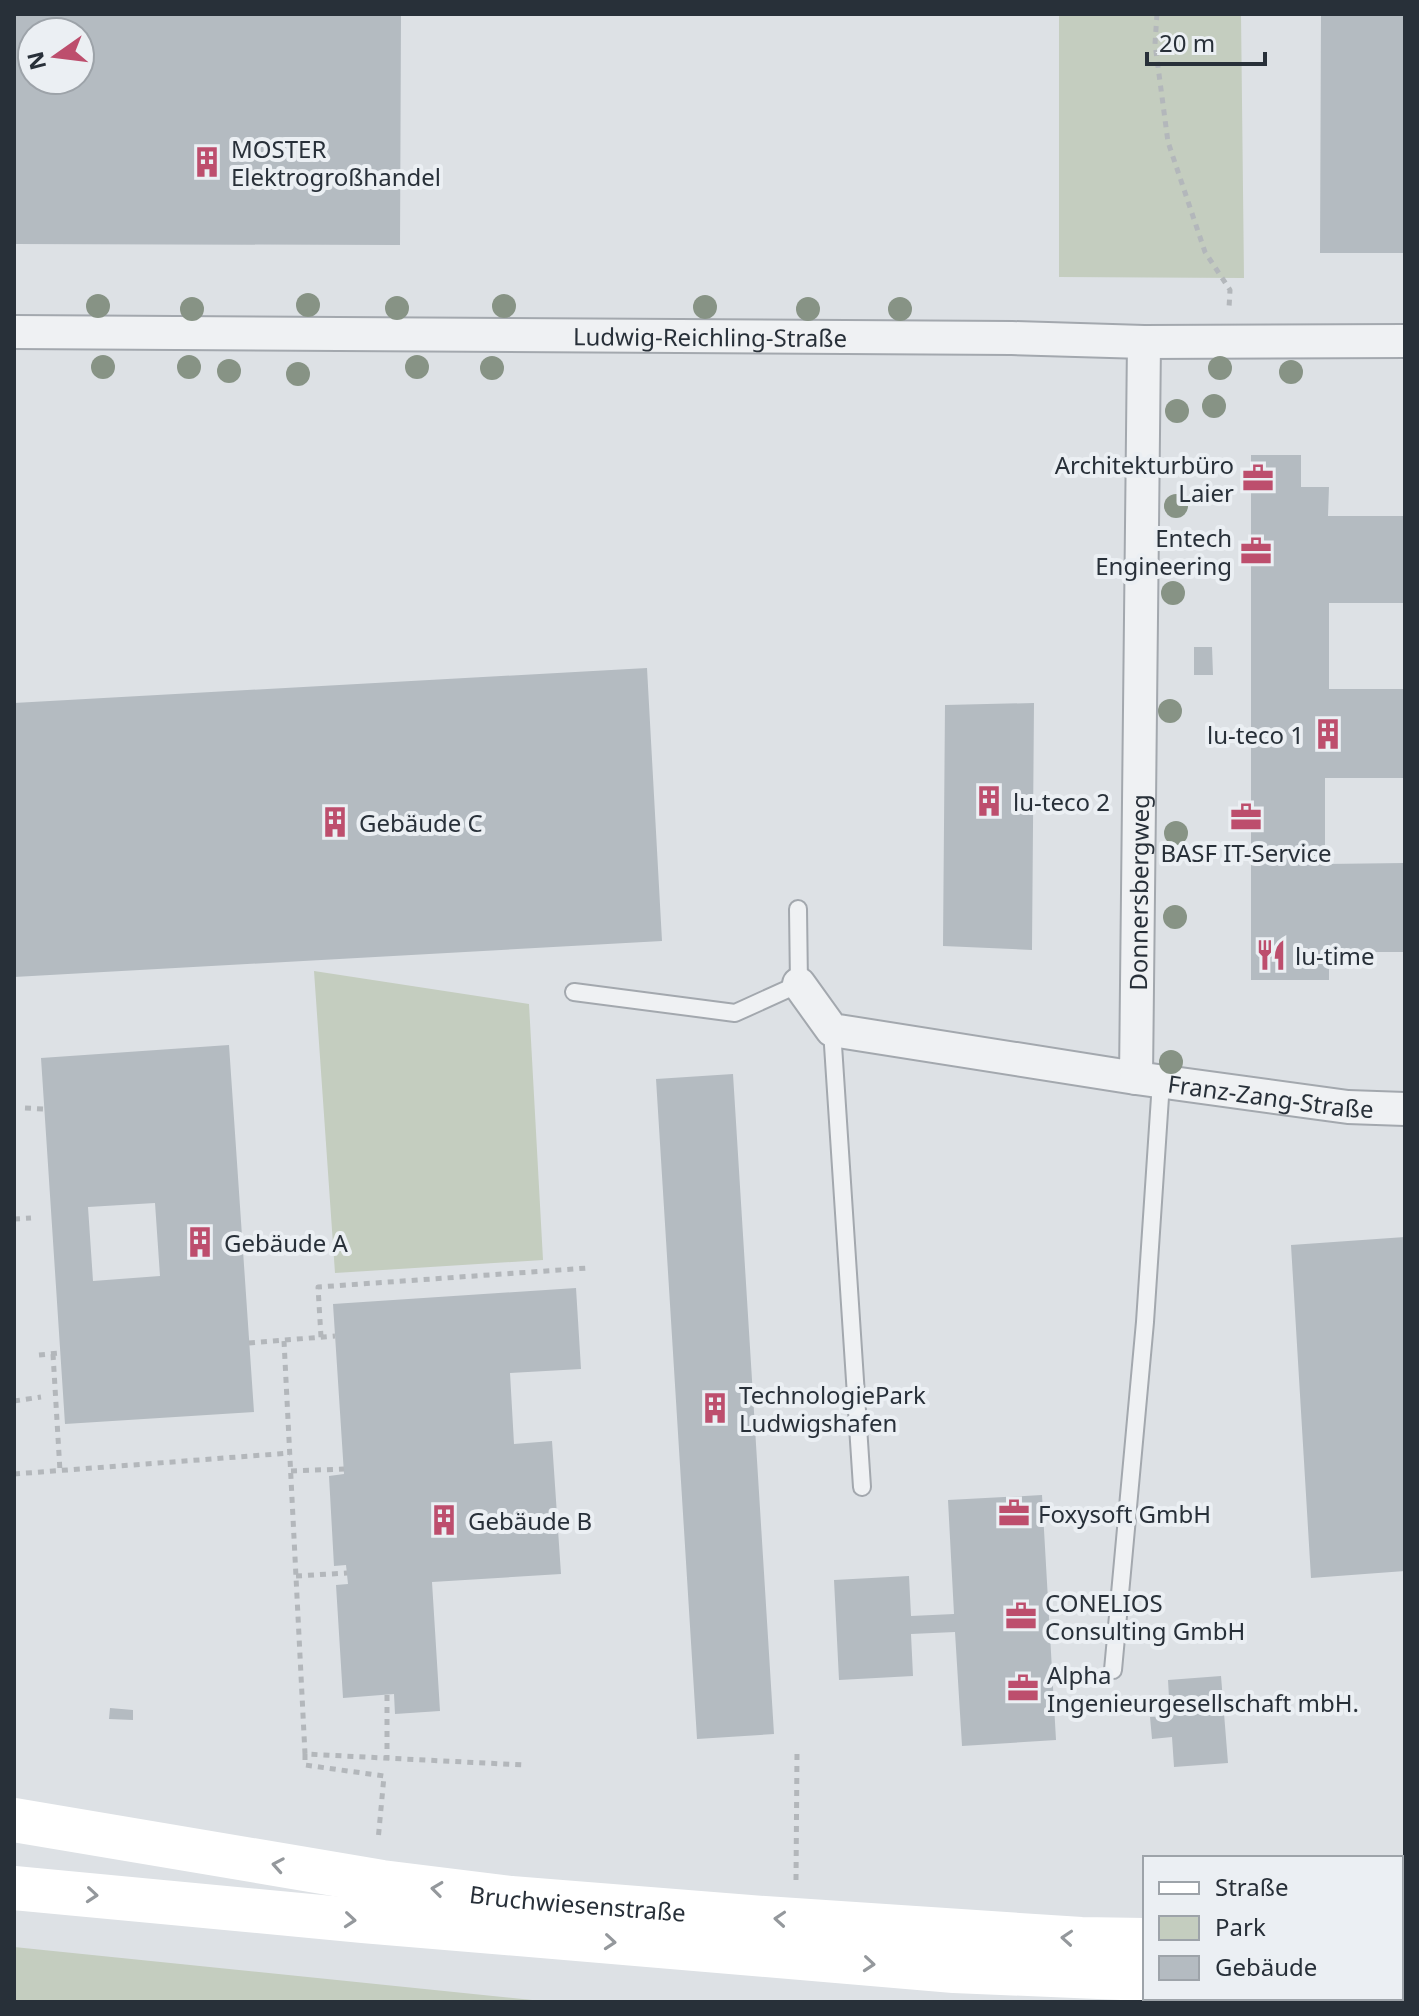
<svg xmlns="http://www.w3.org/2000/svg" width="1419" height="2016" font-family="'Noto Sans',sans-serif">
<rect width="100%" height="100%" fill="#dde1e5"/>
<path fill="#c4cdbf" d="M1059 14H1241L1244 278 1059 277Z
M314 971 529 1004 543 1260 335 1273Z
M14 1947 552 2002H14Z"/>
<path fill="#b4bbc1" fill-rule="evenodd" d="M14 14H401L400 245 14 244ZM32 32H80V80H32Z
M1321 14H1405V253H1320Z
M1251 455H1301V487H1329L1328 516H1405V603H1329V689H1405V778H1325V864L1405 863V952H1329V980H1251Z
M1194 647H1212L1213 675H1194Z
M647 668 662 941 14 977V703Z
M1034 703 1032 950 943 946 945 705Z
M229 1045 254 1412 65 1424 41 1058ZM155 1203 160 1276 93 1281 88 1207Z
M733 1074 774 1734 697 1739 656 1079Z
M1405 1237V1571L1311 1578 1291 1245Z
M576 1288 581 1369 510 1373 514 1444 552 1441 561 1574 432 1582 440 1711 395 1714 394 1694 343 1698 336 1585 348 1584 346 1565 334 1566 329 1476 344 1474 333 1304Z
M1042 1495 1056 1740 962 1746 955 1632 911 1634 913 1676 839 1680 834 1580 909 1576 911 1616 954 1614 948 1500Z
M1221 1676 1228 1763 1174 1767 1172 1737 1152 1739 1150 1717 1170 1716 1168 1680Z
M110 1708 133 1710V1720L109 1719Z"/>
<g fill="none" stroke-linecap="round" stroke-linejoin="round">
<defs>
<path id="service" d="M574 992 735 1013 799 984 798 909
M832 1030 862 1487
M1113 1670 1145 1322 1161 1082"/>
<g id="minor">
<path id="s1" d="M14 332 1012 338 1144 342 1405 341"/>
<path id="s2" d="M799 984 832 1030 1136 1078 1144 342"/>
<path id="s3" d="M1136 1078 1348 1107 1405 1109"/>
</g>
</defs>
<use href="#service" stroke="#a3a8ae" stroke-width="20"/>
<use href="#minor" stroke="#a3a8ae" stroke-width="36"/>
<path stroke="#b3b7bb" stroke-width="5" stroke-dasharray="6 6" stroke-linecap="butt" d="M1157 14 1155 44 1168 142 1205 252 1230 290 1229 308
M25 1108 44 1109
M14 1219 31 1218
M321 1337 318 1287 588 1268
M284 1341 305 1754 524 1765
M249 1343 335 1336
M53 1354 60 1471
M39 1355 60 1353
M14 1401 41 1397
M291 1471 344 1469
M14 1474 290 1453
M296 1576 347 1573
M387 1695V1760
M305 1754V1765L384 1776 378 1841
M796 1880 797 1753"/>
<use href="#service" stroke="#eff1f3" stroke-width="16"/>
<use href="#minor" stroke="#eff1f3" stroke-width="32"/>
<g stroke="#fff" stroke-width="44">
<path id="s4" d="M14 1820 382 1882 511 1898 764 1918 1081 1939 1145 1940"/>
<path d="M14 1888 363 1921 954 1971 1145 1979"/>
<path d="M1401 1942H1405"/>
<path d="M1401 1981H1405"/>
</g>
</g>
<g fill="#879385">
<circle cx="308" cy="305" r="12"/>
<circle cx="98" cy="306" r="12"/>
<circle cx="504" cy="306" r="12"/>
<circle cx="705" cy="307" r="12"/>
<circle cx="397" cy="308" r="12"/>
<circle cx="192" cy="309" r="12"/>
<circle cx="808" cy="309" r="12"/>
<circle cx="900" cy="309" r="12"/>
<circle cx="103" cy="367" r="12"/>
<circle cx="189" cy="367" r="12"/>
<circle cx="417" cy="367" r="12"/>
<circle cx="492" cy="368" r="12"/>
<circle cx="1220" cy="368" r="12"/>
<circle cx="229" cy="371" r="12"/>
<circle cx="1291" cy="372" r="12"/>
<circle cx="298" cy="374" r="12"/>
<circle cx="1214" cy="406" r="12"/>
<circle cx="1177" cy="411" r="12"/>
<circle cx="1176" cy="506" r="12"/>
<circle cx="1173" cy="593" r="12"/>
<circle cx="1170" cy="711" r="12"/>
<circle cx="1176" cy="833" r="12"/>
<circle cx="1175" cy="917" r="12"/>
<circle cx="1171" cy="1062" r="12"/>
</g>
<defs><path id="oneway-chevron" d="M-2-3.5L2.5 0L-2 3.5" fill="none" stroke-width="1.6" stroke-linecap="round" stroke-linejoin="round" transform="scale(2)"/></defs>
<g stroke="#94989c">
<use href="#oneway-chevron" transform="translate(278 1865) rotate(-170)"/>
<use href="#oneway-chevron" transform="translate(437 1889) rotate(-173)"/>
<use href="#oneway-chevron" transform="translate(92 1895) rotate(5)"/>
<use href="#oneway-chevron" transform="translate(780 1919) rotate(-176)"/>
<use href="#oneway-chevron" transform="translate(350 1920) rotate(5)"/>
<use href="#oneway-chevron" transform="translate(1067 1938) rotate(-176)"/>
<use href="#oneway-chevron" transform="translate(610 1942) rotate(5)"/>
<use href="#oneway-chevron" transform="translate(869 1964) rotate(5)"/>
</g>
<defs>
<symbol id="building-bare" viewBox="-9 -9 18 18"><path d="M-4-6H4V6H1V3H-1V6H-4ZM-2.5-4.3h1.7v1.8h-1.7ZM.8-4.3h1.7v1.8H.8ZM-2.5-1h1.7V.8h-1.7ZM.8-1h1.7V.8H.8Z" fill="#bd4e6d" stroke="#ebeff3" stroke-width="2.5" paint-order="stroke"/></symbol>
<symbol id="office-bare" viewBox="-9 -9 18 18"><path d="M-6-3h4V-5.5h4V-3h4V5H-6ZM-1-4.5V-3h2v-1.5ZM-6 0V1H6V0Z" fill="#bd4e6d" stroke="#ebeff3" stroke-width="2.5" paint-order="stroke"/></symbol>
<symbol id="restaurant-bare" viewBox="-9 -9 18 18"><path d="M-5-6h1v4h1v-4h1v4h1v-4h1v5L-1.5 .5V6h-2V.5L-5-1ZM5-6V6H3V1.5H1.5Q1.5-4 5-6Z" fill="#bd4e6d" stroke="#ebeff3" stroke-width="2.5" paint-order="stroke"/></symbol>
</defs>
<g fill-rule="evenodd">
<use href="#building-bare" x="185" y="140" width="44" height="44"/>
<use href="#office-bare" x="1236" y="456" width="44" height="44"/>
<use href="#office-bare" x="1234" y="529" width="44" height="44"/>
<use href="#building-bare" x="1306" y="712" width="44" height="44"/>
<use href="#building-bare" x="967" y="779" width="44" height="44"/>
<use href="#office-bare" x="1224" y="795" width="44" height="44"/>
<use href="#building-bare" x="313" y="800" width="44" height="44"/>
<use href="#restaurant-bare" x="1249" y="933" width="44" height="44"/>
<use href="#building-bare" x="178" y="1220" width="44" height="44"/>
<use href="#building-bare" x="693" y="1386" width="44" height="44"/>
<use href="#office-bare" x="992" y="1491" width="44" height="44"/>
<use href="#building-bare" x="422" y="1498" width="44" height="44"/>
<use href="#office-bare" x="999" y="1594" width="44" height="44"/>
<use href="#office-bare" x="1001" y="1666" width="44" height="44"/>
</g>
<g text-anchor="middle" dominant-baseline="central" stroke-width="8" stroke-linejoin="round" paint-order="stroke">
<g font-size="24" fill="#283039" stroke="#ebeff3" text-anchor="start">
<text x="231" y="148">MOSTER<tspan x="231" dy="28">Elektrogroßhandel</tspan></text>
<text x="1234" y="464" text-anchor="end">Architekturbüro<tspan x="1234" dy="28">Laier</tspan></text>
<text x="1232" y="537" text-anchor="end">Entech<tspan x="1232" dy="28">Engineering</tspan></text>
<text x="1304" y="734" text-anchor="end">lu-teco 1</text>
<text x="1013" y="801">lu-teco 2</text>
<text x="359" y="822">Gebäude C</text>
<text x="1246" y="852" text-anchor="middle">BASF IT-Service</text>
<text x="1295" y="955">lu-time</text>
<text x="224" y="1242">Gebäude A</text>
<text x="739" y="1394">TechnologiePark<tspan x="739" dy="28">Ludwigshafen</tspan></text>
<text x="1038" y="1513">Foxysoft GmbH</text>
<text x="468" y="1520">Gebäude B</text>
<text x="1045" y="1602">CONELIOS<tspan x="1045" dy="28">Consulting GmbH</tspan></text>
<text x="1047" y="1674">Alpha<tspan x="1047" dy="28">Ingenieurgesellschaft mbH.</tspan></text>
</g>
<g font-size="24" fill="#283039" stroke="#ebeff3">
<text stroke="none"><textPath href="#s1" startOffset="696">Ludwig-Reichling-Straße</textPath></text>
<text stroke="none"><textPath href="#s2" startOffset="550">Donnersbergweg</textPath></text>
<text stroke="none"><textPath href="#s3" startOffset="136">Franz-Zang-Straße</textPath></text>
<text stroke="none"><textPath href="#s4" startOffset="570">Bruchwiesenstraße</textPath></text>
</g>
</g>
<rect width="1419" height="2016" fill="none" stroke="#283039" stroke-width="32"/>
<rect x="1143" y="1856" width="260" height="144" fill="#ebeff3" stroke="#9da3a9" stroke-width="2"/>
<rect x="1159" y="1882" width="40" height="12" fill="#ffffff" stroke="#9da3a9" stroke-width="2"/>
<text x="1215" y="1896" font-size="24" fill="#283039">Straße</text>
<rect x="1159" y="1916" width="40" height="24" fill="#c4cdbf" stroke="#9da3a9" stroke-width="2"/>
<text x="1215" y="1936" font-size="24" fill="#283039">Park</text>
<rect x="1159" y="1956" width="40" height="24" fill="#b4bbc1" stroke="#9da3a9" stroke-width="2"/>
<text x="1215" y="1976" font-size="24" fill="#283039">Gebäude</text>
<g transform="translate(56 56) rotate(256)"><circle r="38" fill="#ebeff3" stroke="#9da3a9" stroke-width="2"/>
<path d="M0-6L14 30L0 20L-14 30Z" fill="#bd4e6d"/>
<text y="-12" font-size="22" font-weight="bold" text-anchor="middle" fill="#283039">N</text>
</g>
<path d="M1147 52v12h118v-12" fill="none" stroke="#283039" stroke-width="4"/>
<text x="1159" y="52" font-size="24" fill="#283039" stroke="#ebeff3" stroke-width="6" paint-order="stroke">20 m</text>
</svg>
